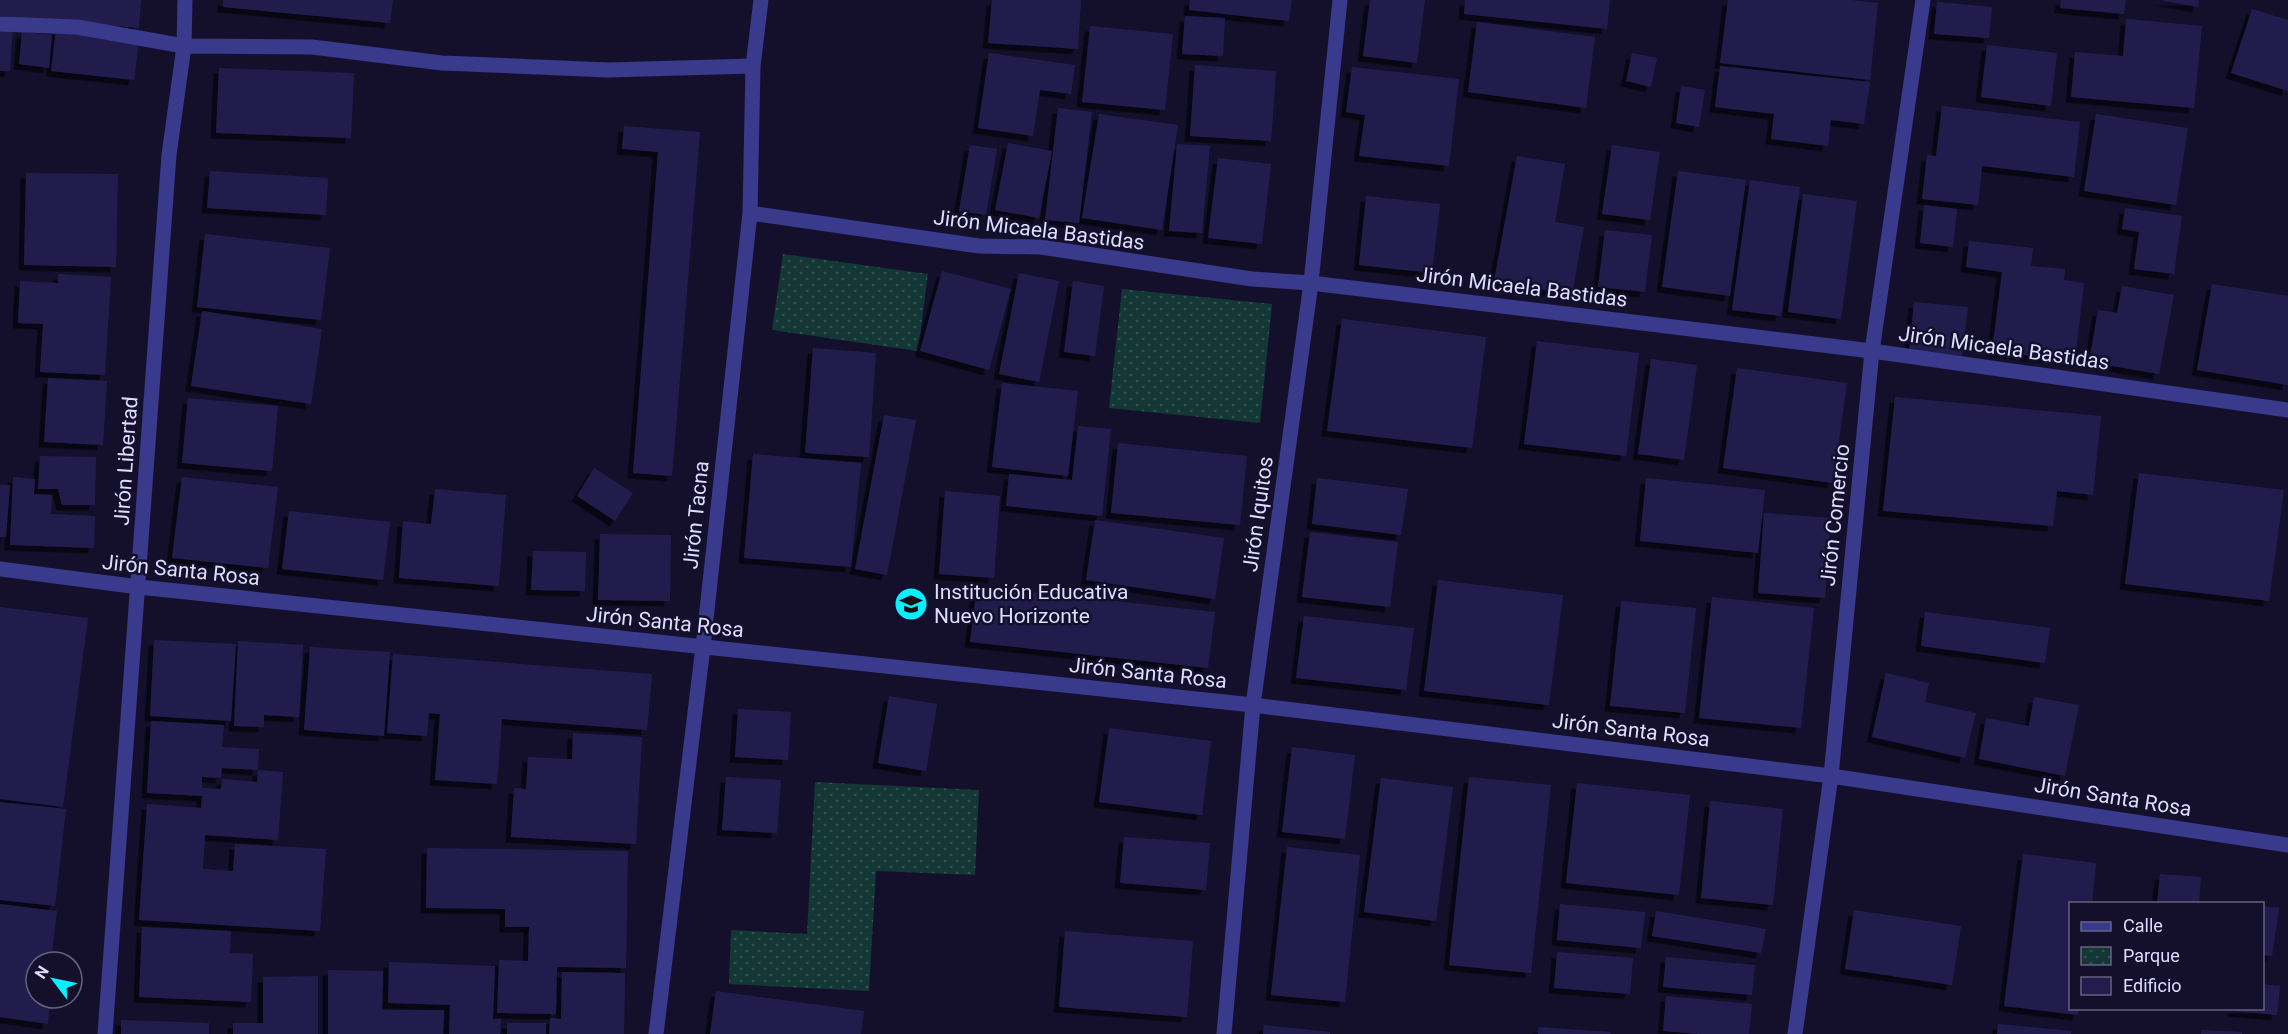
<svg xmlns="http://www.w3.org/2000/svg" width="2288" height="1034" font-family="Roboto,sans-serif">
<defs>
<pattern id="park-dots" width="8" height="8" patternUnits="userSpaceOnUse" patternTransform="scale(1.5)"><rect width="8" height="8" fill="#133734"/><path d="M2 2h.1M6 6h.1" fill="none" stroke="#355352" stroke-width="1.8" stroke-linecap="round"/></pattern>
<filter id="shadow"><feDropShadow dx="-5.5" dy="5.5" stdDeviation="0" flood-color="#0009"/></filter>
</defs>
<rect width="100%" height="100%" fill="#14102c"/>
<path fill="url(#park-dots)" d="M783 254 928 274 918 351 772 330Z
M1122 289 1272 304 1260 423 1109 408Z
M815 782 979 790 975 875 876 871 869 991 729 984 731 930 807 934Z"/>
<path fill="#241c4e" filter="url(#shadow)" d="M0 0H141L139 28 0 16Z
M223 0H393L390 23 223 7Z
M992 0H1081L1078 49 988 43Z
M1190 0H1292L1289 21 1189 10Z
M1370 0H1425L1417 63 1363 56Z
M1465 0H1610L1607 29 1464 14Z
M1728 0H1851L1878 3 1870 80 1720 63Z
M2061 0H2126L2124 14 2060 8Z
M2160 0H2199L2198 7Z
M1937 2 1992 7 1989 38 1934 34Z
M2252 9 2288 20V91L2231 73Z
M1185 16 1225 18 1223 56 1182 54Z
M2126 19 2202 26 2194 108 2071 97 2075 52 2123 56Z
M1477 22 1595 37 1586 108 1468 92Z
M0 24 13 25 10 71H0Z
M1090 26 1173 34 1165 110 1082 102Z
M56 29 139 40 134 80 51 71Z
M22 32 52 35 49 68 19 64Z
M1987 45 2057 53 2051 106 1981 97Z
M989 53 1075 65 1071 94 1040 90 1033 136 978 128Z
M1632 53 1657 58 1651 87 1626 81Z
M1195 65 1276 71 1271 141 1190 136Z
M1720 66 1870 82 1864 124 1831 120 1828 146 1771 139 1774 114 1715 107Z
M1352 67 1459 79 1449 166 1359 156 1365 115 1346 112Z
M219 68 354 73 351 138 216 133Z
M1681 86 1705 90 1699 127 1676 123Z
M1942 106 2080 122 2074 177 1982 166 1978 205 1922 199 1927 155 1936 156Z
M1058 108 1092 112 1079 223 1045 220Z
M1099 114 1178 125 1162 230 1082 218Z
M2096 114 2188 128 2176 205 2084 191Z
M624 126 700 132 672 476 633 473 658 152 622 149Z
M1008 143 1052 151 1039 218 995 210Z
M1177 144 1210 146 1202 233 1169 231Z
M970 145 997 149 986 215 959 211Z
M1612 145 1660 152 1650 220 1602 214Z
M1517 156 1565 164 1555 222 1584 227 1572 295 1494 281Z
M1218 158 1271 164 1262 244 1208 238Z
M210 171 328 178 326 215 207 208Z
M1678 171 1746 180 1730 296 1662 287Z
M26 173 118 174 116 267 24 265Z
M1750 180 1800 187 1781 316 1732 310Z
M1803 194 1857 201 1841 319 1788 312Z
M1366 196 1440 204 1432 273 1359 265Z
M1924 205 1957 209 1953 247 1920 243Z
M2125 208 2182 216 2174 274 2134 269 2139 232 2122 229Z
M1605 230 1652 235 1645 292 1598 287Z
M205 234 330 248 321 320 197 307Z
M1969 241 2033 248 2031 266 2065 269 2064 280 2084 283 2075 361 1992 351 2002 272 1966 267Z
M942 271 1011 289 989 370 920 351Z
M1019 273 1059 281 1039 382 999 374Z
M58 274 111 277 105 375 40 372 43 324 18 323 20 281 58 283Z
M1073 281 1104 286 1095 356 1064 352Z
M2212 284 2288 296V385L2197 370Z
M2122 286 2174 295 2159 374 2089 362 2098 310 2117 313Z
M1914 302 1968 307 1962 356 1909 351Z
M202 311 322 329 311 404 191 386Z
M1342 319 1486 337 1472 448 1327 431Z
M1537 341 1639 353 1626 456 1524 444Z
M813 348 876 353 869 457 805 453Z
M1651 359 1697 365 1684 460 1638 454Z
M1737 368 1847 383 1833 483 1723 468Z
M48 378 107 381 103 445 44 442Z
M1002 383 1078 391 1068 476 992 467Z
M1895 397 2101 416 2093 495 2057 491 2053 526 1883 511Z
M188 398 278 406 272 471 182 463Z
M884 415 916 420 887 575 855 569Z
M1078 426 1111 429 1102 516 1006 506 1009 474 1072 480Z
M1118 443 1247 456 1240 525 1111 513Z
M753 454 861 463 851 567 744 558Z
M40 456 96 457 95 505H62L58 489H38Z
M594 468 633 493 615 521 577 496Z
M2139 473 2284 490 2269 601 2125 584Z
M13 477 35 479 34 494 52 495 51 514 95 516 94 548 10 545Z
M182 477 278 487 268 568 172 558Z
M1317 478 1408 489 1401 535 1312 524Z
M1646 478 1765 490 1758 553 1640 541Z
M0 485H10L6 537H0Z
M435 489 506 495 499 586 399 578 403 521 431 524Z
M945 491 1000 496 994 578 939 574Z
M289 511 390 522 383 580 282 569Z
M1764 513 1831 518 1825 598 1758 593Z
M1095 520 1224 538 1215 599 1086 580Z
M1310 532 1398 542 1390 607 1302 597Z
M600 534 671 535 670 601 598 600Z
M533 551 586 552 585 591 531 590Z
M1438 580 1563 595 1549 705 1424 691Z
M977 586 1215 612 1208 668 970 642Z
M1712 597 1814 608 1801 728 1699 718Z
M1621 601 1696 608 1685 713 1610 706Z
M0 607 88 618 63 807 0 799Z
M1925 612 2050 628 2045 663 1921 646Z
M1304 616 1414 628 1406 690 1296 678Z
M154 640 236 644 231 721 150 716Z
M238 641 303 645 299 717 264 715V727L234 726Z
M310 647 390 652 384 736 304 730Z
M393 654 652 674 647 730 502 719 497 784 435 780 440 714 429 713 427 736 387 733Z
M1886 673 1929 683 1925 702 1976 713 1965 758 1872 737Z
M889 696 937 704 926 771 878 763Z
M2034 697 2079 705 2065 776 1979 759 1986 718 2029 726Z
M738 709 791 712 788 760 735 757Z
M151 721 224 725 222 747 259 749 258 770 222 768 221 778 202 777V788L221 789 222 779 257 782 258 770 283 772 278 840 205 835 203 869 233 871 235 844 326 849 320 931 139 920 147 804 201 808 202 796 147 793Z
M1109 728 1211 741 1202 815 1099 802Z
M573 733 642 737 636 844 511 837 514 788 526 789 528 757 572 759Z
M1292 747 1355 755 1345 839 1282 832Z
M726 777 781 780 777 833 722 830Z
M1469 777 1551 785 1531 973 1449 965Z
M1381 778 1453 787 1436 921 1364 912Z
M1577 783 1690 795 1679 895 1566 883Z
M1710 801 1783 809 1773 905 1701 898Z
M0 802 66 809 55 906 0 900Z
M1124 837 1210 843 1206 890 1120 883Z
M1287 847 1360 855 1345 1002 1271 995Z
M427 848 628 851 626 968 557 967 556 1014 497 1013 499 960 528 961 529 927H505V909L426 908Z
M2023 854 2096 863 2092 904H2070V1008H2079L2078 1015 2004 1006Z
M2160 874 2201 877 2199 904H2157Z
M0 904 57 911 51 962H36V998H50L48 1024 0 1017Z
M1560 904 1645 912 1641 948 1557 940Z
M2262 906 2279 908 2272 956 2262 955Z
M1854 910 1961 926 1952 985 1845 969Z
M1656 911 1766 929 1761 953 1652 936Z
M142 927 231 931 230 953 253 954 251 1002 139 997Z
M1065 931 1193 941 1187 1017 1059 1007Z
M1557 952 1633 958 1630 994 1554 988Z
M1666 957 1755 965 1752 995 1663 987Z
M389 962 495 966 493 1019H501L500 1034H449L450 1005 388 1003Z
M328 970 383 971 382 1010H444L443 1034H328Z
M562 972 625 973 624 1034H549L550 1018 561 1019Z
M318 976V1034H233V1023H263V977Z
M2262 984 2280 986 2277 1015 2233 1011 2234 1008H2262Z
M716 991 864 1011 861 1034H710Z
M1666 996 1752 1004 1749 1034H1699L1663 1031Z
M121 1020 209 1023V1034H121Z
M507 1023H546V1034H507Z
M1998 1024 2072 1031 2071 1034H1997Z
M1264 1025 1330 1032V1034H1263Z
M1538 1027 1611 1032 1610 1034H1538Z
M2201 1030 2242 1032V1034H2201Z"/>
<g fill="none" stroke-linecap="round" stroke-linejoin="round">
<path stroke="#3a3a8d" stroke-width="15" d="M0 24 77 27 184 46 312 47 442 63 608 70 753 66
M750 213 979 246 1041 247 1252 279 1311 283 1872 351 2288 410
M0 569 139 587 1253 705 1831 776 2288 845
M105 1034 169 155 184 46 185 0
M656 1034 703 647 750 213 753 66 761 0
M1224 1034 1253 705 1311 283 1340 0
M1795 1034 1831 776 1872 351 1923 0"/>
</g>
<defs>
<symbol id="school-disc" viewBox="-11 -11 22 22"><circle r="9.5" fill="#08f0ff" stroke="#14102c"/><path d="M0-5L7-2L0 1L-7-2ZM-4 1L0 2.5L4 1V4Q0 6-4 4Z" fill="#111"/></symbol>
</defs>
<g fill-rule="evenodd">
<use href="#school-disc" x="892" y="585" width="38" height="38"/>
</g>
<g text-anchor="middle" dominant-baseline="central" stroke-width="5" stroke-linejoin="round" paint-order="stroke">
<g font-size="21" fill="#dedcff" stroke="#14102c">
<text transform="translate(1039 230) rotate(7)">Jirón Micaela Bastidas</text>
<text transform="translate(1522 287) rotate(7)">Jirón Micaela Bastidas</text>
<text transform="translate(2004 348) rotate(8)">Jirón Micaela Bastidas</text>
<text transform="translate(126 461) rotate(-86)">Jirón Libertad</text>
<text transform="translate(1258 514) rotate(-82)">Jirón Iquitos</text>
<text transform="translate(696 515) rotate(-84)">Jirón Tacna</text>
<text transform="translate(1835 515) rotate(-84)">Jirón Comercio</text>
<text transform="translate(181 570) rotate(6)">Jirón Santa Rosa</text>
<text transform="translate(665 622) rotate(6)">Jirón Santa Rosa</text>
<text transform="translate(1148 673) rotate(6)">Jirón Santa Rosa</text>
<text transform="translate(1631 730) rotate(7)">Jirón Santa Rosa</text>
<text transform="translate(2113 797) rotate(9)">Jirón Santa Rosa</text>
</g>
<g font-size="21" fill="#dedcff" stroke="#14102c" text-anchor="start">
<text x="934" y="592">Institución Educativa<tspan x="934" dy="24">Nuevo Horizonte</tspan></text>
</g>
</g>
<rect x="2069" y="902" width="195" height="108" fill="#14102c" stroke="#656280" stroke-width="1.5"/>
<rect x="2081" y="922" width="30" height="9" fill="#3a3a8d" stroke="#656280" stroke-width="1.5"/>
<text x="2123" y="932" font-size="18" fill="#dedcff">Calle</text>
<rect x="2081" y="947" width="30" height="18" fill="url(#park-dots)" stroke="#656280" stroke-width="1.5"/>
<text x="2123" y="962" font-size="18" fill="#dedcff">Parque</text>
<rect x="2081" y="977" width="30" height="18" fill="#241c4e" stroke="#656280" stroke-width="1.5"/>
<text x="2123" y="992" font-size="18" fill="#dedcff">Edificio</text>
<g transform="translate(54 980) rotate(302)"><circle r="28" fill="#14102c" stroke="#656280" stroke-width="1.5"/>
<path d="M0-4.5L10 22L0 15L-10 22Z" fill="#08f0ff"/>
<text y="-9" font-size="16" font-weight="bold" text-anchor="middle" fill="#dedcff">N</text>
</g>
</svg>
